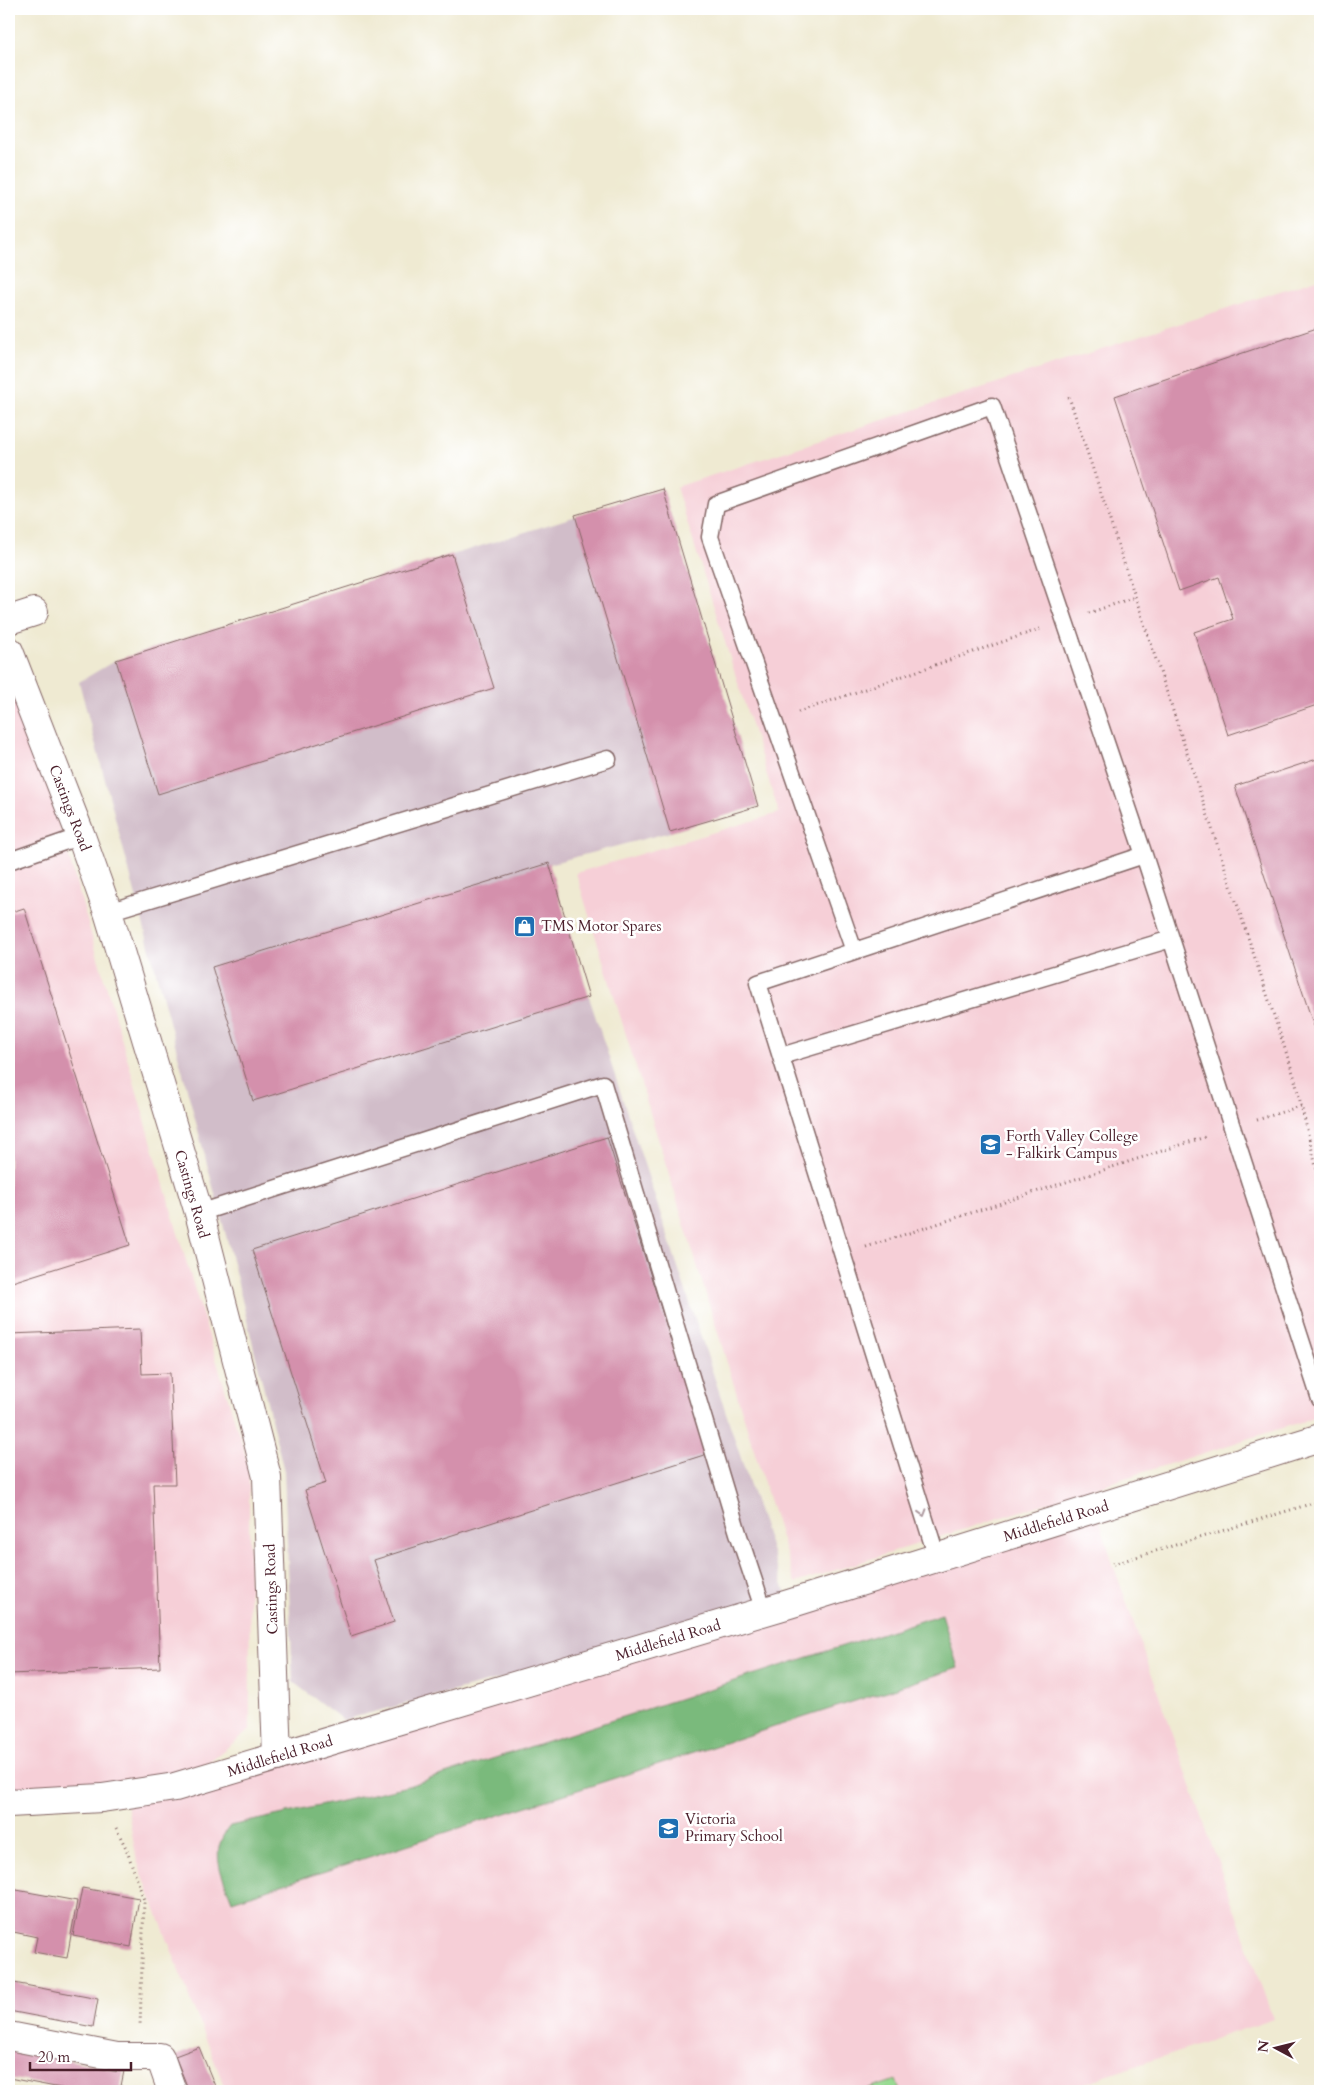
<svg xmlns="http://www.w3.org/2000/svg" width="1329" height="2100" font-family="Cardo,serif">
<rect width="100%" height="100%" fill="#fff"/>
<filter id="ink" filterUnits="userSpaceOnUse"><feTurbulence type="fractalNoise" baseFrequency=".02" numOctaves="2"/><feDisplacementMap in="SourceGraphic" scale="10" xChannelSelector="R" yChannelSelector="G"/><feConvolveMatrix kernelMatrix="1 2 1 2 8 2 1 2 1" color-interpolation-filters="sRGB"/></filter>
<filter id="wash" filterUnits="userSpaceOnUse"><feTurbulence type="fractalNoise" baseFrequency=".0096" numOctaves="4" result="noise"/><feDisplacementMap in="SourceGraphic" scale="20" xChannelSelector="R" yChannelSelector="G"/><feGaussianBlur stdDeviation="1.12" result="paint"/><feColorMatrix in="noise" values="0 0 0 0 0 0 0 0 0 0 0 0 0 0 0 0 0 1.4 0 .05"/><feComposite in="paint" operator="in"/></filter>
<g filter="url(#wash)">
<rect width="100%" height="100%" fill="#efead2"/>
<path fill="#f6cfd7" d="M1320 278V1416L795 1583 576 873 779 813 676 487Z
M9 651 184 1254 249 1467 250 1730 177 1786 1096 1508 1113 1564 1273 2019 1062 2091H226L137 1861 125 1795 9 1803Z"/>
<path fill="#d1bdc9" d="M663 489 758 806 670 832 549 864 589 997 789 1604 343 1720 293 1682 284 1471 228 1243 79 682 116 660Z"/>
<path fill="#98da92" stroke="#717c5e" d="M896 2080 900 2091H863Z"/>
<path fill="#7aba7c" stroke="#626c54" d="M942 1614 958 1668 232 1901C222 1874 208 1852 230 1826L408 1786Z"/>
<g id="blocks">
<path fill="#d490ac" d="M1320 327V704L1228 735 1194 632 1233 619 1219 577 1179 591 1115 396Z
M663 489 758 806 670 832 575 515Z
M452 554 494 688 158 794 116 660Z
M1320 758V1045L1235 786Z
M549 863 589 997 253 1101 212 967Z
M24 908 130 1245 9 1283V913Z
M607 1137 707 1454 374 1560 394 1622 351 1636 305 1490 326 1483 252 1250Z
M140 1329 142 1374 170 1373 175 1484H153L160 1668 9 1674V1334Z
M82 1888 139 1898 131 1947 73 1936Z
M11 1889 77 1901 67 1958 34 1952 37 1937 9 1931V1902Z
M9 1982 98 1999 93 2027 9 2011Z
M199 2047 217 2091H189L175 2056Z
M9 2048 124 2071 120 2091H76L9 2078Z"/>
</g>
</g>
<g filter="url(#ink)">
<use href="#blocks" fill-opacity="0" stroke="#846665" stroke-width="1"/>
<g fill="none" stroke-linecap="round" stroke-linejoin="round">
<defs>
<path id="service" d="M9 861 81 836
M108 912 608 759
M854 951 710 537 716 504 992 406 1144 855 1320 1399
M781 1056 1171 939
M199 1213 603 1084 738 1533 764 1611
M937 1558 758 983 1144 855"/>
<path id="minor" d="M9 620 34 612
M9 651 81 836 108 912 199 1213 267 1477 277 1757
M9 2036 117 2057H160L172 2091"/>
<path id="tertiary" d="M9 1803 102 1798 175 1787 789 1604 1320 1438"/>
</defs>
<use href="#service" stroke="#846665" stroke-width="19"/>
<use href="#minor" stroke="#846665" stroke-width="30"/>
<use href="#tertiary" stroke="#846665" stroke-width="30"/>
<path stroke="#846665" stroke-width="3" stroke-dasharray="1 4" stroke-linecap="butt" d="M1069 397 1294 1076 1320 1183
M1089 613 1135 597
M798 712 1040 629
M1257 1120 1301 1106
M866 1247 1208 1136
M1113 1564 1320 1501
M116 1828 126 1848 144 1900 140 2027"/>
<use href="#service" stroke="#fff" stroke-width="16"/>
<use href="#minor" stroke="#fff" stroke-width="28"/>
<use href="#tertiary" stroke="#fff" stroke-width="28"/>
</g>
<defs><path id="oneway-chevron" d="M-2-3.5L2.5 0L-2 3.5" fill="none" stroke-width="1.6" stroke-linecap="round" stroke-linejoin="round" transform="scale(1.25)"/></defs>
<use stroke="#ae9aa0" href="#oneway-chevron" transform="translate(923 1513) rotate(73)"/>
</g>
<defs>
<symbol id="shop-square" viewBox="-11 -11 22 22"><rect x="-9" y="-9" width="18" height="18" rx="4" fill="#1f6fb2" stroke="#fff"/><path d="M-5-2.5h2.3a2.7 3.5 0 0 1 5.4 0H5L5.5 6h-11ZM-1.5-2.5h3a1.5 2.3 0 0 0-3 0Z" fill="#fff"/></symbol>
<symbol id="university-square" viewBox="-11 -11 22 22"><rect x="-9" y="-9" width="18" height="18" rx="4" fill="#1f6fb2" stroke="#fff"/><path d="M0-5L7-2L0 1L-7-2ZM-4 1L0 2.5L4 1V4Q0 6-4 4Z" fill="#fff"/></symbol>
<symbol id="school-square" viewBox="-11 -11 22 22"><rect x="-9" y="-9" width="18" height="18" rx="4" fill="#1f6fb2" stroke="#fff"/><path d="M0-5L7-2L0 1L-7-2ZM-4 1L0 2.5L4 1V4Q0 6-4 4Z" fill="#fff"/></symbol>
</defs>
<g fill-rule="evenodd">
<use href="#shop-square" x="512" y="914" width="25" height="25"/>
<use href="#university-square" x="978" y="1132" width="25" height="25"/>
<use href="#school-square" x="656" y="1816" width="25" height="25"/>
</g>
<g text-anchor="middle" dominant-baseline="central" stroke-width="5" stroke-linejoin="round" paint-order="stroke">
<g font-size="15" fill="#4a1f2b" stroke="#fff">
<text transform="translate(70 808) rotate(69)">Castings Road</text>
<text transform="translate(192 1194) rotate(74)">Castings Road</text>
<text transform="translate(1056 1521) rotate(-17)">Middlefield Road</text>
<text transform="translate(271 1589) rotate(-92)">Castings Road</text>
<text transform="translate(668 1640) rotate(-17)">Middlefield Road</text>
<text transform="translate(280 1756) rotate(-17)">Middlefield Road</text>
</g>
<g font-size="15" fill="#4a1f2b" stroke="#fff" text-anchor="start">
<text x="541" y="926">TMS Motor Spares</text>
<text x="1006" y="1136">Forth Valley College<tspan x="1006" dy="17">- Falkirk Campus</tspan></text>
<text x="685" y="1819">Victoria<tspan x="685" dy="17">Primary School</tspan></text>
</g>
</g>
<rect width="1329" height="2100" fill="none" stroke="#fff" stroke-width="30"/>
<g transform="translate(1276 2048) rotate(277)" stroke="#ffffff" stroke-width="4" paint-order="stroke">
<path d="M0-4L9 19L0 12L-9 19Z" fill="#4a1f2b"/>
<text y="-8" font-size="14" font-weight="bold" text-anchor="middle" fill="#4a1f2b">N</text>
</g>
<path d="M30 2062v8h101v-8" fill="none" stroke="#4a1f2b" stroke-width="2.5"/>
<text x="38" y="2062" font-size="15" fill="#4a1f2b" stroke="#ffffff" stroke-width="4" paint-order="stroke">20 m</text>
</svg>
